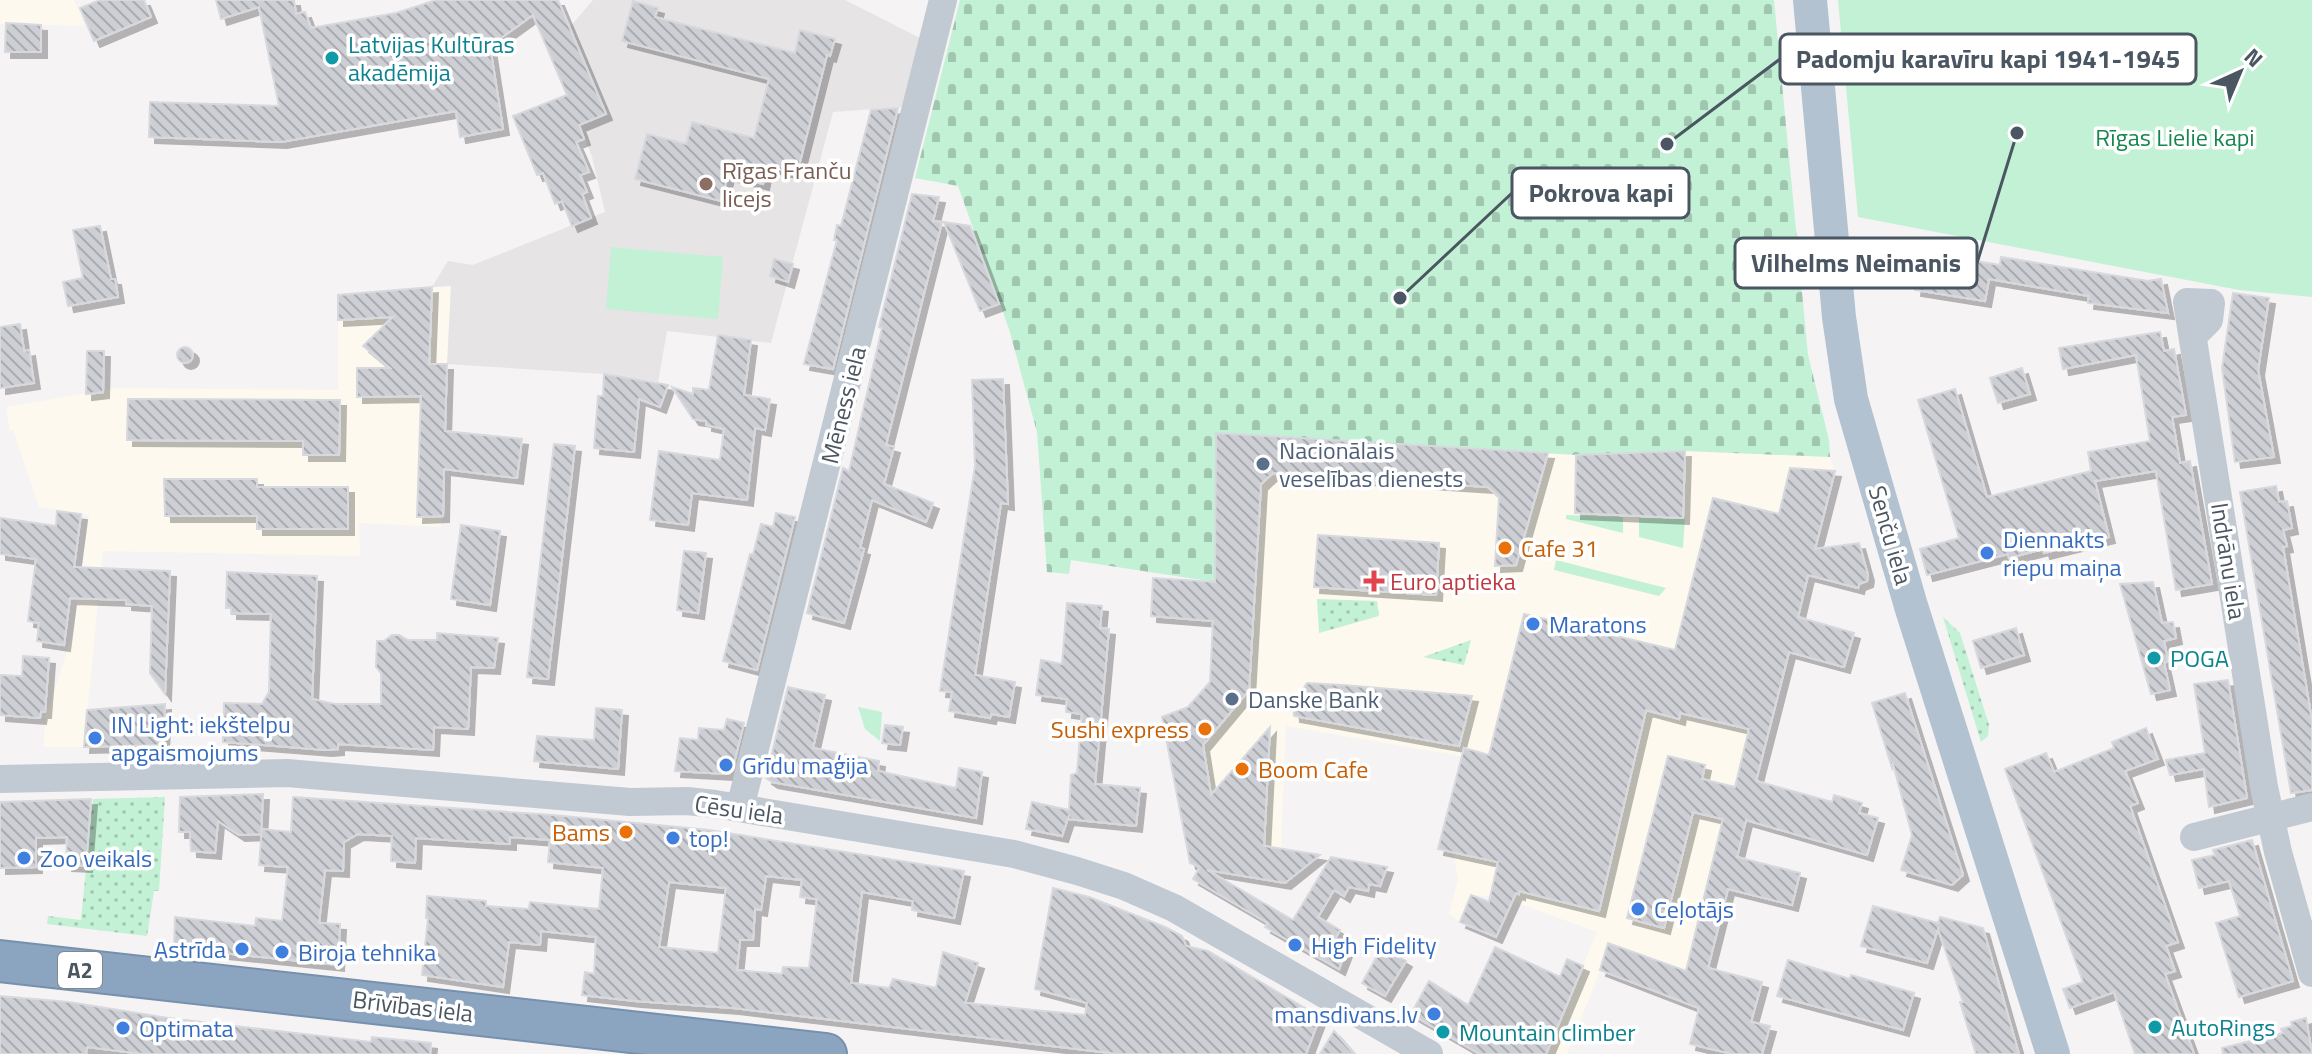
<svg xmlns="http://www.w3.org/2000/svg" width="2312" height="1054" font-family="'Titillium Web',sans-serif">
<defs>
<pattern id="grass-dots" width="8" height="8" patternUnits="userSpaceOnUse" patternTransform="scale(2)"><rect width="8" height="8" fill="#c3f1d5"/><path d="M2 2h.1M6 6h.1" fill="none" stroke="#a0c6b0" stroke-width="1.8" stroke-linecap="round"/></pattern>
<pattern id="cemetery-stones" width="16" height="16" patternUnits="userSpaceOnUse" patternTransform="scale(2)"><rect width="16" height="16" fill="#c3f1d5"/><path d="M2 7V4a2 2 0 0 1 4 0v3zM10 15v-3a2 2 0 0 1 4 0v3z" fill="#a0c6b0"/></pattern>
<pattern id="building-back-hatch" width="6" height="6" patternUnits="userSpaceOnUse" patternTransform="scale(2)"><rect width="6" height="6" fill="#cdcfd5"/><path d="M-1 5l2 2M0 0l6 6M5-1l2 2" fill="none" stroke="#a8abb0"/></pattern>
<filter id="shadow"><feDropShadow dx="6" dy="6" stdDeviation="0" flood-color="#0004"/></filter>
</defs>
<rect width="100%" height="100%" fill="#f5f3f3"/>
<path fill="#fdf9ef" d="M0 0H74L85 26 0 24Z
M451 286 441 527 359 523 360 556 103 551 84 747H44L45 715 51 702 73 632 89 515 39 507 13 430 10 431 6 407 116 388 338 390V295Z
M1216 433 1576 455 1685 451 1830 457 1835 471 1697 1008 1600 971 1567 1054H1546L1597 932 1501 897 1472 895 1460 922 1449 914 1458 880 1453 853 1438 849 1461 756 1286 726 1281 849 1220 838 1200 867 1190 863 1162 717 1188 707 1210 682 1215 582Z"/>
<path fill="#e6e4e5" d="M593 0H845L920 38 902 107 833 112 771 343 667 331 658 382 604 374 447 364 451 286 432 287 448 261 473 265 605 212 592 157 580 125 606 113 570 27Z"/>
<path fill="url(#grass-dots)" d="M1317 599 1377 601 1379 616 1319 633Z
M1943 617 1960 633 1989 725 1988 736 1981 742Z
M1471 640 1464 665 1423 657Z
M165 797 159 891H154L147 936 47 924 48 916 81 920 93 799Z"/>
<path fill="url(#cemetery-stones)" d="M960 0H1774L1808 355 1829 440 1830 457 1685 451 1576 455 1216 433 1215 582 1071 560 1069 574 1047 572 1037 432 1009 329 958 186 915 178Z"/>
<path fill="#c3f1d5" d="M1838 0H2312V297L2239 290 1858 217Z
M611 247 723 257 718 319 606 309Z
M1566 515 1623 517V533L1566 519Z
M1639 518 1685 519 1683 548 1639 537Z
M1556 560 1666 588 1659 596 1554 570Z
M858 707 882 712 880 741 865 729Z"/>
<path fill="url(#building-back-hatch)" stroke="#d7d9de" stroke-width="2" fill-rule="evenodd" filter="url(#shadow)" d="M100 0H144L151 17 94 41 80 8Z
M216 0H294L296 14 305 12 311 28 396 13 436 0H558L606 114 579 125 584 139 576 142 589 172 580 175 587 192 582 194 591 218 572 226 562 201 555 204 543 173 537 175 513 116 567 95 533 15 490 46 503 129 460 137 456 111 281 142 149 137 150 102 279 106 259 7 221 19Z
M633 1 658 8 655 17 795 53 800 30 835 39 830 56 827 55 797 174 767 166 763 184 728 175 721 201 635 179 647 134 686 144 692 122 754 138 769 79 622 41Z
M6 23 41 25V52H5Z
M898 108 833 369 804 364 837 240H834L837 225 841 226 871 110Z
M912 194 939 197 933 221 942 222 886 445 894 447 884 484 933 503 926 522 872 500 860 548 864 549 844 623 807 613 843 468 849 471 882 328 879 327Z
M944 222 970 226 999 304 980 311Z
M100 226 111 279H115L118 297 68 306 63 282 83 278 73 230Z
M1921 252 2000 265 2001 257 2148 281 2161 279 2168 313 2088 303 2089 296 1989 279 1985 301 1915 290Z
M774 259 793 264 788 282 770 276Z
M432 287 429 364H447L445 431 522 439 517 478 444 469 443 516 417 517 421 396 357 397V368H390L363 346 393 317 338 320V295Z
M2233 293 2269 298 2258 370 2274 457 2235 462 2222 368Z
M20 324 24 351 29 350 34 383 0 388V327Z
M2160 332 2164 351 2174 349 2186 415 2172 417 2180 463 2190 461 2212 584 2176 590 2156 471 2095 481 2109 537 2044 553 2043 549 2009 558 2008 554 1927 575 1920 549 1959 538 1918 400 1955 389 1987 497 2091 471 2088 452 2150 441 2136 355 2063 369 2059 348Z
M718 335 751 340 744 395 770 399 765 430 755 428 747 500 692 493 688 525 650 520 659 451 720 460 724 429 706 425V421L693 419 672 387 693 394V388L709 390Z
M177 355a8 8 0 1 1 16 0a8 8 0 1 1-16 0Z
M87 351H104L103 392 86 394Z
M2022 368 2030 394 1998 403 1990 378Z
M604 374 668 385 660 407 639 399 634 452 594 448 598 396H603Z
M1003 379 1008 504 1001 503 975 675 1015 682 1009 717 991 714 990 718 949 711 952 692 940 691 975 466 972 380Z
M128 399 340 400 339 455H303V441L127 440Z
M1216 433 1548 453 1516 565 1495 566 1499 497 1488 487 1273 473 1261 484 1249 690 1203 745 1211 795 1270 727 1264 846 1320 855 1285 883 1207 870 1293 920 1331 857 1387 867 1380 886 1369 884 1368 891 1349 887 1344 896 1334 890 1318 917 1340 930 1335 939 1348 946 1339 969 1265 927 1268 923 1193 879 1200 867 1190 863 1162 717 1188 707 1210 682 1213 621 1151 616 1153 578 1215 582Z
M554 444 575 446 548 679 527 677Z
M1685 451 1683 518 1575 513 1576 455Z
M1790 468 1835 471 1815 549 1859 543 1868 575 1867 581 1859 584 1858 588 1808 575 1798 617 1854 633 1844 667 1789 652 1756 781 1832 802 1834 795 1862 803 1859 813 1878 818 1867 855 1746 820 1737 857 1800 873 1792 905 1728 889 1708 968 1762 982 1751 1022 1770 1026 1762 1054H1732L1690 1044 1699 1008 1600 970 1608 943 1686 971 1723 819 1693 812 1664 928 1627 918 1668 756 1705 765 1702 779 1735 787 1749 729 1680 713 1679 719 1646 710 1599 911 1519 891V894L1516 893 1496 937 1460 922 1471 895 1489 902 1498 862 1438 849 1464 748 1489 755 1524 614 1675 650 1713 498 1779 514Z
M164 479H257V487H348V529H257V516H165Z
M2276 486 2279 502 2287 501 2292 528 2283 530 2287 546 2283 547 2312 721V790L2291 793 2240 492Z
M57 511 81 514 74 567 170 571 165 694 150 673 152 606 126 604V600L70 598 64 645 37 641 39 623 28 621 36 559 0 554V518L56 526Z
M776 513 795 517 757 670 723 661 750 554H753L761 524 773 527Z
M461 525 500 531 490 605 451 599Z
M1318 535 1439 543 1436 595 1314 587Z
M684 551 706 553 698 613 677 610Z
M227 572 317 576 312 699 335 704H381V673L376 667 377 641H384L392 635H399L408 640H437V633L498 638 494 668 471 667 468 729 434 727 433 750 338 744V749L326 750 223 742 224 703 262 704 269 692 271 614 231 613V608H226Z
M2153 582 2162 623 2173 622 2176 638 2164 641 2168 661 2164 663 2170 690 2151 694 2120 584Z
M1067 603 1102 606 1100 628 1109 629 1095 784 1140 788 1136 826 1068 819 1069 815 1062 836 1026 829 1032 802 1069 810 1071 775 1077 773 1082 714 1066 712 1067 699 1036 695 1041 660 1062 664Z
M2016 628 2024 655 1981 668 1973 641Z
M23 656 49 658 45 712H41L40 718 0 715V675L22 676Z
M2228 680 2247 798 2209 807 2204 769 2170 775 2166 760 2205 753 2194 684Z
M1307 683 1343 685 1472 696 1459 746 1294 716 1293 704Z
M788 687 825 695 813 748 879 761 878 771 956 788 959 768 982 772 976 818 772 782 766 778Z
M1905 693 1963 875 1952 885 1901 870 1912 835 1893 764 1892 768 1872 703Z
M165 704 163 745 84 747 87 710Z
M596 708 622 710 618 769 534 761 537 736 594 740Z
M727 719 744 723 732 771 728 774 675 771 680 738 698 740 699 728 724 730Z
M885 725 903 727 900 745 882 743Z
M2146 728 2158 759 2125 771 2138 803 2130 806 2178 942 2166 946 2175 971 2165 974 2194 1054H2135L2114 992 2070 1008 2063 989 2083 982 2005 769 2046 753 2054 772 2114 748 2112 742Z
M263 794 261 834 239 835 218 821 215 853 191 851 190 832H179L180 797Z
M293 797 553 815 709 830 964 871 954 918 912 910 913 901 862 892 851 983 889 988 893 979 936 988 943 952 978 963 965 1003 1085 1015 1087 1003 1035 989 1053 888 1089 897 1165 927 1182 936 1186 946 1208 951 1320 1017 1306 1054H1119L733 1008 635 1001 582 995 585 972 594 974 596 937 541 931 540 945 509 942 503 987 422 975 428 918H426L427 896 486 901V906L529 909 530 902 599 909 603 868 548 862 550 840 510 837V844L416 838 415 863 391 861 392 836 358 834 344 842 343 871 325 870 319 923 340 924 338 965 174 948 175 917 255 926 256 918 282 921 288 867 259 865 262 829 291 832ZM766 876 802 880 800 897 817 899 809 968 783 967 782 974 737 970 740 940H753L755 909 761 910ZM669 882 726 888 718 953 659 947Z
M91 799 86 866 66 865 67 837 36 838V867L0 868V802Z
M2252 840 2293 981 2239 997 2216 923 2240 916 2229 881 2199 888 2192 860 2215 855 2213 850Z
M1873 906 1938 923 1940 917 1983 928 2019 1054H1976L1960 1002H1963L1938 929 1927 963 1861 946Z
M1382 947 1406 961 1385 996 1362 983Z
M1495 947 1560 977 1567 959 1583 966 1546 1054H1480L1411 1014 1429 981 1468 1005Z
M1788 960 1850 979 1851 975 1914 993 1903 1030 1777 996Z
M0 996 69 1002 168 1018 371 1042 372 1037 431 1043 430 1054H143L87 1047 86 1054H0Z
M2306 1018 2312 1054H2223L2222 1048 2283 1033 2281 1029 2292 1026 2291 1022Z
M1334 1031 1354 1054H1320Z"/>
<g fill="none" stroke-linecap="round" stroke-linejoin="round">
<defs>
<path id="highway" d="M0 961 826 1054"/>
</defs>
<use href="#highway" stroke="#7690ad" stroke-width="44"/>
<path stroke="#c1cad2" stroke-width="28" d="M2193 336 2209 320 2211 303 2187 302 2264 787 2278 852 2312 973
M0 779 287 773 630 802 687 801 715 804 1014 854 1077 871 1124 886 1174 908 1429 1054
M740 808 943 0
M2194 837 2312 807"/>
<path stroke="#b3c2d1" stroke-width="34" d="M1810 0 1839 317 1851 399 1911 606 2053 1054"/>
<use href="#highway" stroke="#8ba5c1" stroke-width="40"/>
</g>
<g fill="#0f9aa8" stroke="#fff" stroke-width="3">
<circle cx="332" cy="58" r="8"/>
<circle cx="2154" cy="658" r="8"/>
<circle cx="2155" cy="1027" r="8"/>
<circle cx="1443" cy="1032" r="8"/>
</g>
<circle fill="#8d6e63" stroke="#fff" stroke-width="3" cx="706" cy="184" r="8"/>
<g fill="#5c6f8a" stroke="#fff" stroke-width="3">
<circle cx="1263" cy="464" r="8"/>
<circle cx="1232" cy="699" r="8"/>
</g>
<g fill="#e8710a" stroke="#fff" stroke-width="3">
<circle cx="1505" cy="548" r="8"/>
<circle cx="1205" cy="729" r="8"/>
<circle cx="1242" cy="769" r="8"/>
<circle cx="626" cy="832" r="8"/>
</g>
<g fill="#3f7fe0" stroke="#fff" stroke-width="3">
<circle cx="1987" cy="553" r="8"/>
<circle cx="1533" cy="624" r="8"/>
<circle cx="95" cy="738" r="8"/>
<circle cx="726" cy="765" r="8"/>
<circle cx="673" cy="838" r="8"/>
<circle cx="24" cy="858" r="8"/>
<circle cx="1638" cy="909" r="8"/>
<circle cx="1295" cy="945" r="8"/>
<circle cx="242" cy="949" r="8"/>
<circle cx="282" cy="952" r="8"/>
<circle cx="1434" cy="1014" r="8"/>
<circle cx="123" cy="1028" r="8"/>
</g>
<path fill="#e0444e" stroke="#fff" stroke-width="3" d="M1370 569h8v8h8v8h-8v8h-8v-8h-8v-8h8z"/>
<g text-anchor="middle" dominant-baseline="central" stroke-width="7" stroke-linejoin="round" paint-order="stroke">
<rect fill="#fff" stroke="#808990" stroke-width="2" x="58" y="952" width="44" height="36" rx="6"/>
<g font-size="22" font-weight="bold" fill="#4a5661">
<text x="80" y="970">A2</text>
</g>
<g font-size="24" fill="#0d838f" stroke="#fff" text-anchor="start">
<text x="348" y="44">Latvijas Kultūras<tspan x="348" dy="28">akadēmija</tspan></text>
<text x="2170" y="658">POGA</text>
<text x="2171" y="1027">AutoRings</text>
<text x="1459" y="1032">Mountain climber</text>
</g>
<g font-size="24" fill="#17864f" stroke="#fff">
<text x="2175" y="137">Rīgas Lielie kapi</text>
</g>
<g font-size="24" fill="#785e54" stroke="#fff" text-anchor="start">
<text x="722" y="170">Rīgas Franču<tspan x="722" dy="28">licejs</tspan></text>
</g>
<g font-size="24" fill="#4a5661" stroke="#fff">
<text transform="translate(843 405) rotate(-76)">Mēness iela</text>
<text transform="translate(1891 535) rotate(74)">Senču iela</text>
<text transform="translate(2229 561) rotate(81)">Indrānu iela</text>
<text transform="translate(739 809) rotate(8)">Cēsu iela</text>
<text transform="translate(413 1006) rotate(7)">Brīvības iela</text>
</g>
<g font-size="24" fill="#4e5e75" stroke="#fff" text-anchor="start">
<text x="1279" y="450">Nacionālais<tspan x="1279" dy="28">veselības dienests</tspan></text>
<text x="1248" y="699">Danske Bank</text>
</g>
<g font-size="24" fill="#366cbe" stroke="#fff" text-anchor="start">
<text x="2003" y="539">Diennakts<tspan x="2003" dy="28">riepu maiņa</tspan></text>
<text x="1549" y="624">Maratons</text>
<text x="111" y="724">IN Light: iekštelpu<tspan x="111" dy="28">apgaismojums</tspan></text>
<text x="742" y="765">Grīdu maģija</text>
<text x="689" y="838">top!</text>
<text x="40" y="858">Zoo veikals</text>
<text x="1654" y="909">Ceļotājs</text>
<text x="1311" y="945">High Fidelity</text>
<text x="226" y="949" text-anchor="end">Astrīda</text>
<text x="298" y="952">Biroja tehnika</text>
<text x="1418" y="1014" text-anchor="end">mansdivans.lv</text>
<text x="139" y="1028">Optimata</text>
</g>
<g font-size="24" fill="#c56008" stroke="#fff" text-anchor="start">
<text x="1521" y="548">Cafe 31</text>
<text x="1189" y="729" text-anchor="end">Sushi express</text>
<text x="1258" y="769">Boom Cafe</text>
<text x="610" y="832" text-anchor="end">Bams</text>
</g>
<g font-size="24" fill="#be3a42" stroke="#fff" text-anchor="start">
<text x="1390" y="581">Euro aptieka</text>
</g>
</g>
<path fill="none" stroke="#4a5661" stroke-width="3" d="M1667 144L1780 59M1400 298L1512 193M2017 133L1977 263"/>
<g fill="#4a5661" stroke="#fff" stroke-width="3">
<circle cx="1667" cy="144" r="8"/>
<circle cx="1400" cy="298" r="8"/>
<circle cx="2017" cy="133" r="8"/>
</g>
<g fill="#fff" stroke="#4a5661" stroke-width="3">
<rect x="1780" y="34" width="416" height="50" rx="8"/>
<rect x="1512" y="168" width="177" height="50" rx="8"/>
<rect x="1735" y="238" width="242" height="50" rx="8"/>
</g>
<g font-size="26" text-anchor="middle" font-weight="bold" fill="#4a5661">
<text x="1988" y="68">Padomju karavīru kapi 1941-1945</text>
<text x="1601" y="202">Pokrova kapi</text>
<text x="1856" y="272">Vilhelms Neimanis</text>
</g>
<g transform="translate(2240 72) rotate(44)" stroke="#ffffff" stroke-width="6" paint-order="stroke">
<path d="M0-6L14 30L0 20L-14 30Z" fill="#4a5661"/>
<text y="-12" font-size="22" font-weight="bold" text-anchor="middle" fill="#4a5661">N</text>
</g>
</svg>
